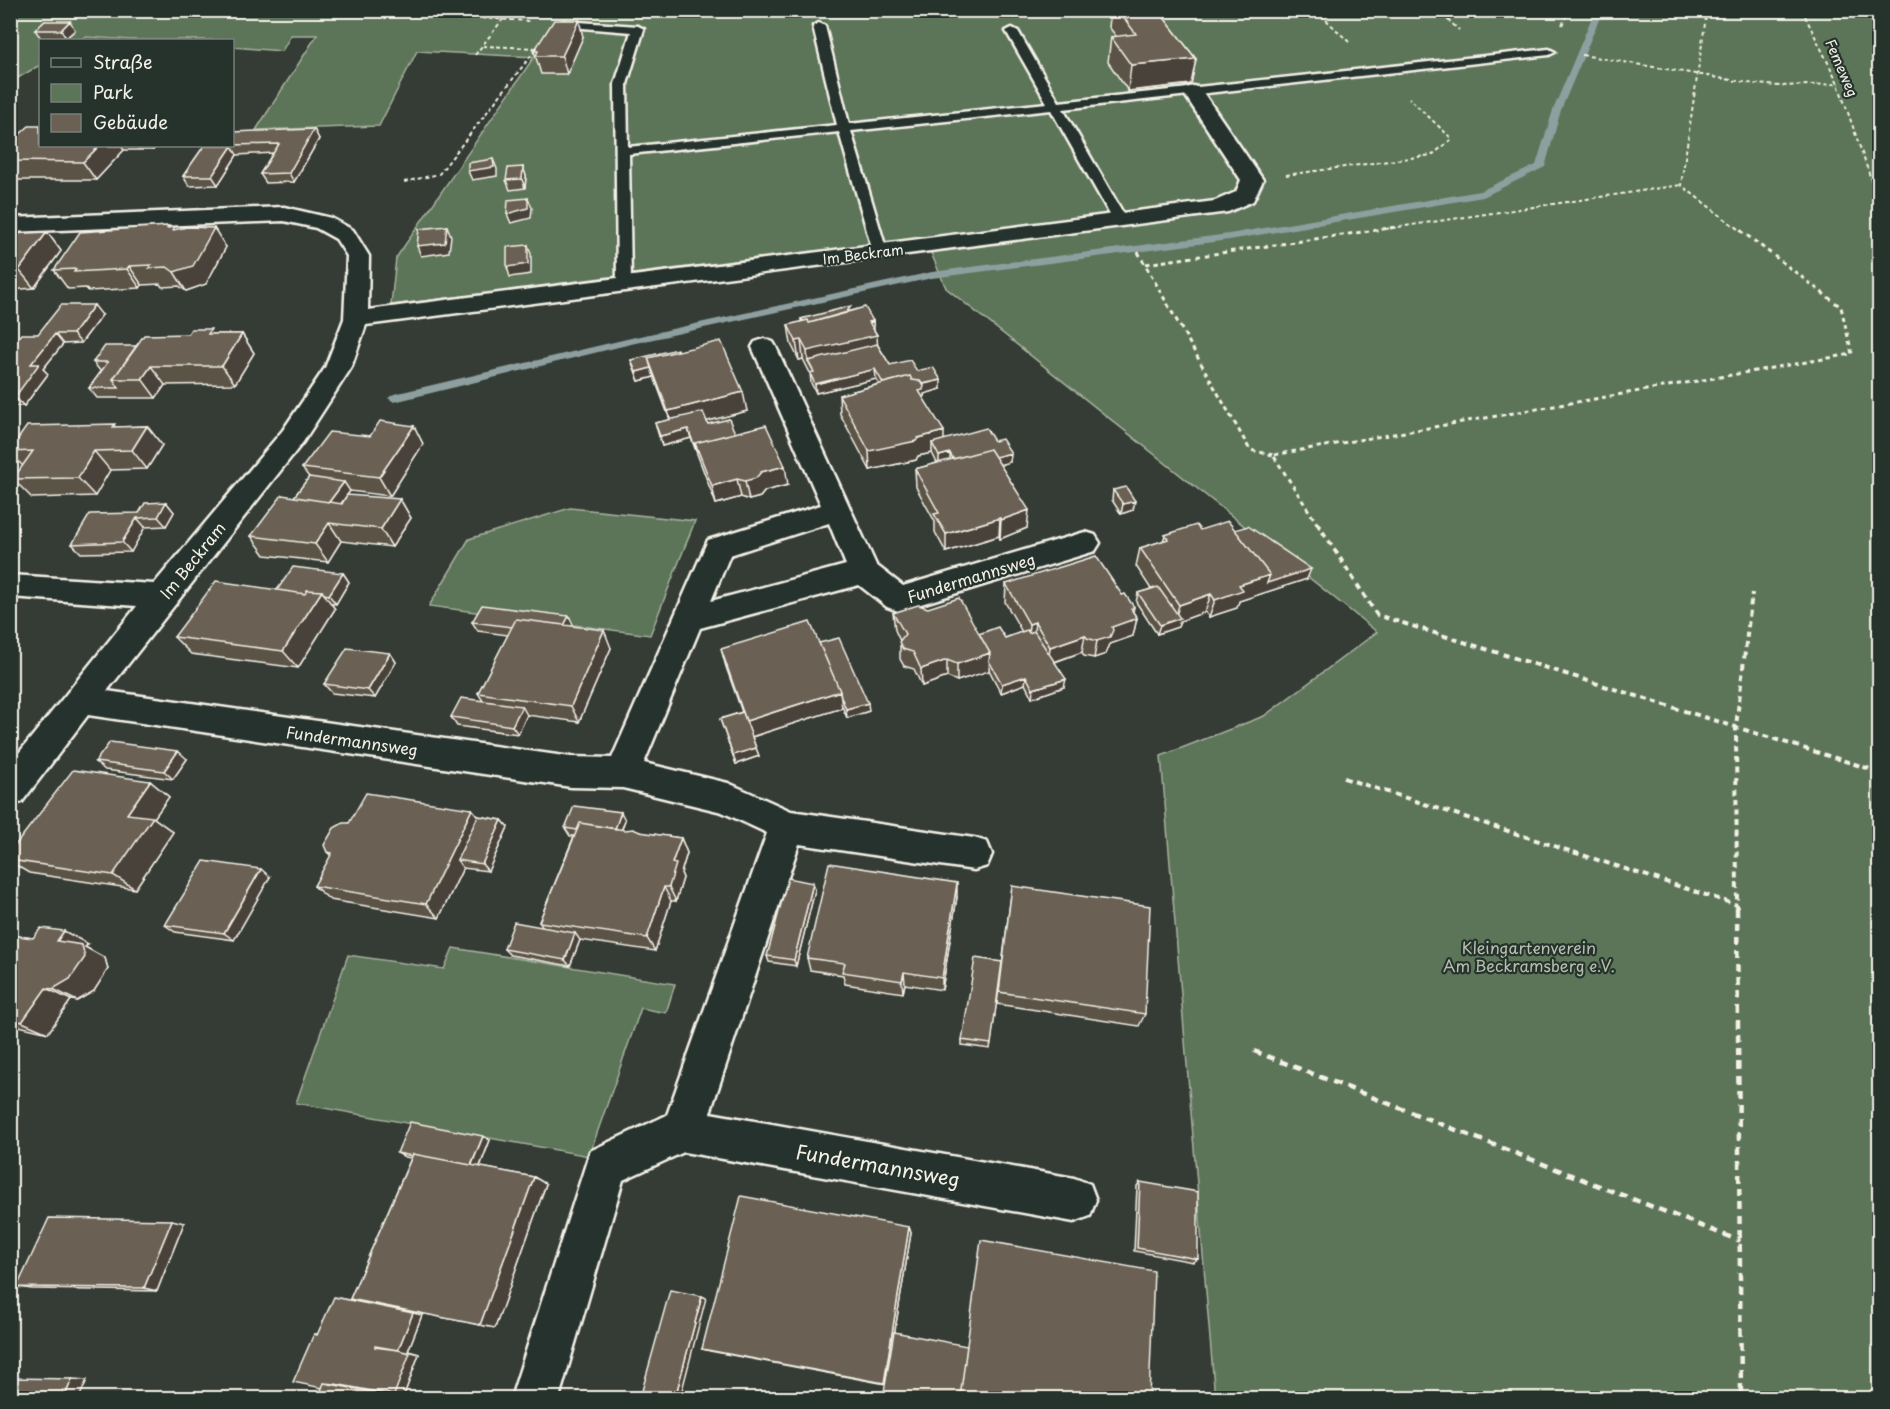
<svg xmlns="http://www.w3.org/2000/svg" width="1890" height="1409" font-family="'Playpen Sans',sans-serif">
<rect width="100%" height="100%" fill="#343c35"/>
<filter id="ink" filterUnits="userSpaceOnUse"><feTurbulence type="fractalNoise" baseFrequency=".0167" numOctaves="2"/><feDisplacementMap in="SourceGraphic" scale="12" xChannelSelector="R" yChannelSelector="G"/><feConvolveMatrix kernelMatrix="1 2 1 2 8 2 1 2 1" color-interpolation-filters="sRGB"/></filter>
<g filter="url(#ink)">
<path fill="#5c7458" stroke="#a8b2a0" stroke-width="1.5" d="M10 11H1879V1398H1215L1161 756 1264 716 1377 632 946 288 925 239 391 305 396 258 534 57 417 51 379 126 256 130 317 35H291L282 51 233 47 232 40H131L85 37 80 40H40V65L11 82Z
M570 508 695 521 650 635 429 606 469 539Z
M453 948 675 984 666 1013 641 1008 589 1156 296 1103 348 955 444 969Z"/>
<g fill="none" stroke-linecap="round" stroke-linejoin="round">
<path fill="#8da09f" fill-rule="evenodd" d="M1595 10H1603L1561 110 1545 167 1483 197 1229 240 932 278 631 344 394 402 388 398 394 394 631 338 932 272 1229 234 1480 191 1536 165 1553 110Z"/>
<defs>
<path id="lane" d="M563 21 638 26 644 29 627 84 628 147 837 125 813 26 819 23 825 26 849 124 1047 103 1006 31 1012 28 1018 31 1059 102 1549 49 1555 52 1549 55 1063 109 1127 220 1120 224 1113 220 1051 110 851 131 887 252 880 256 873 252 839 132 629 154 631 284 624 288 617 284 615 84 631 32 559 26 557 24Z"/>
<path id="street" d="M1193 86 1200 88 1263 180 1253 201 1228 212 366 325 351 368 303 442 107 691 571 757 612 758 708 540 821 505 752 347 755 342 764 339 773 342 776 347 876 565 903 586 1085 532 1095 535 1100 543 1095 551 898 611 887 607 859 585 700 628 644 763 728 783 791 811 974 838 987 842 992 854 987 866 974 870 799 844 710 1113 1074 1178 1090 1184 1096 1200 1090 1216 1074 1222 684 1152 623 1180 559 1398H511L590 1151 667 1115 767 833 722 812 623 788 571 787 88 715 22 802 10 806V764L137 606 10 597V575L154 584 283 430 325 368 344 319 347 256 336 239 316 228 284 221 10 232V218L284 207 331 218 353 230 369 256 368 310 1215 201 1236 192 1241 180 1183 92 1186 88ZM829 523 846 565 711 601 730 555Z"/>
</defs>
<use href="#lane" stroke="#f4f1e8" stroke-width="5"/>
<use href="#street" stroke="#f4f1e8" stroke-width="5"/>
<path stroke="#f4f1e8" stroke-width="2" stroke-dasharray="4 3" stroke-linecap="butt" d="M406 10 428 15 529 21
M1316 10 1349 42
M1437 10 1459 30
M1707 10 1681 185 1738 229
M1802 10 1837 81 1880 205
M1562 25 1569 10
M483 46 536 48
M475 55 503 19
M1582 55 1755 84 1780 86 1839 84
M1286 175 1432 155 1452 139 1409 98
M404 182 439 174 540 44
M1385 229 1681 185"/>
<path stroke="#f4f1e8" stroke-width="3" stroke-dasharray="4.5 4" stroke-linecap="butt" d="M1138 252 1250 450 1273 455
M1146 264 1396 227
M1318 525 1273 455 1852 354 1841 307 1736 227"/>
<path stroke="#f4f1e8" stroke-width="4" stroke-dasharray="6 4.5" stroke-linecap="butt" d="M1317 523 1377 615 1880 772
M1344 778 1737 905
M1737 910 1736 726 1752 593"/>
<path stroke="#f4f1e8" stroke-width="4.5" stroke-dasharray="8 6" stroke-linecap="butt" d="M1737 908 1741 1398
M1254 1051 1740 1241"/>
<use href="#lane" fill="#26332d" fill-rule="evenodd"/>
<use href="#street" fill="#26332d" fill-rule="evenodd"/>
</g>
<path fill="#5b5347" stroke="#f4f1e8" stroke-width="1.5" d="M72 10H101L98 13H74Z
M1111 10H1158L1196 59 1191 84 1128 91 1108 62 1111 37 1116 36 1109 27Z
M45 21 75 30 66 38H41L35 30Z
M583 37 567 74H541L534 51Z
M10 124 19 135 40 146H157L153 150H124L96 180H10Z
M314 129 319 139 294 182 266 183 260 174 273 153 237 155 218 185 189 186 183 176 204 146Z
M523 167 526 176 525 188 510 190 506 180Z
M168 226 169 228 226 247 206 284 186 291 179 286 162 287 160 284 142 285 140 288 88 291 86 288 68 289 54 270Z
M47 232 61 251 34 288 10 290V234Z
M851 311 873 321 874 330 877 335V344L890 365 917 371 941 389 924 394V399L944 440 994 441 1011 453 1010 462 1000 465 1027 528 1000 539 999 536 946 552 935 532V522L916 487 915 469 937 463 932 453 918 456 916 460 870 470 840 414 839 395 879 384 876 379 816 393 811 383 810 373 803 359 799 360 791 344 788 325 801 322V319Z
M102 315 81 343 63 344 43 369 48 374 24 406H10V347L38 334Z
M214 334H242L254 353 235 384 165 385 156 398H97L89 388 101 372 93 362 137 346Z
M678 351 747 411 706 421 708 424 735 433 788 485 765 491 760 497 749 500 741 497 716 504 691 438 662 446 655 423 670 420 654 377 639 381 631 360Z
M147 426 162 445 147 469 110 470 95 496 32 498 13 479 23 466 10 453V450L117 427Z
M414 426 423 444 390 496 350 491 341 503 400 499 411 518 392 547 341 541 328 562 265 555 251 536 294 497 309 477 302 468 370 436Z
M1113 490 1133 510 1121 514 1112 500Z
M166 502 174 512 166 526 145 527 131 552 81 553 72 544 139 513Z
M1200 530H1235L1307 579 1239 601 1237 608 1209 617 1205 612 1180 621 1178 627 1157 634 1136 602 1138 593 1151 589 1136 566 1140 548 1163 541 1165 535Z
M343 573 349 582 336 604 331 603 335 609 298 668 191 654 174 637 277 590Z
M1006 584 1133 612 1137 618 1133 636 1110 644 1106 654 1094 658 1084 656 1082 652 1055 662 1064 687 1032 698 1025 684 1001 693 989 670 957 681 947 677 922 686 914 669 904 666 900 659V641L895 630 893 613 979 634 1005 638 1022 632 1005 602Z
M569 616 573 625 572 626 611 648 579 722 527 715 518 734 457 726 451 717 483 701 478 693 508 635 478 631 472 622Z
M819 643 869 711 847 718 842 706V708L752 737 759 756 736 764 720 719 742 712 726 667 721 649Z
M390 653 396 662 375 698 332 693 324 684Z
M187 759 173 779 105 770 95 762Z
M150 781 169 797 154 818 173 832 135 889 29 873 10 862V852Z
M472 809 478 816 502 820 508 827 488 871 463 868 439 918 330 900 314 886 331 856 327 852 349 823Z
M625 820 621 830 681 838 687 853 681 873 683 878 676 901H671L655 951 580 940 570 966 510 955 504 949 543 928 539 922 574 836H570L565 828Z
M270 877 234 940 175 932 165 925Z
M813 883 815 890 796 966 769 962 767 956Z
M1012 886 1145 1014 1139 1026 997 1004Z
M957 897 942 990 905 984 903 993 845 984 843 975 810 970 807 958Z
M10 935 33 938 88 944 85 947 105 958 108 969 94 991 77 1001 71 1000 48 1033 10 1024Z
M1002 962 990 1049 962 1045V1040Z
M483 1136 490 1140 480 1167 534 1177 546 1184 495 1328 350 1299 411 1158 405 1157 397 1153Z
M1140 1182 1198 1259 1193 1262 1134 1251 1137 1186Z
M184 1223 157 1291 32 1289 17 1287Z
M909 1227 911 1233 886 1384 710 1351 702 1349Z
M422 1315 408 1351 419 1354 404 1395H401L419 1398H318L322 1388 314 1334H317Z"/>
<path fill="#4a433a" stroke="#f4f1e8" stroke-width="1.5" d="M579 20 583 37 567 74 562 56Z
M70 21 75 30 66 38 61 30Z
M1196 59 1191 84 1128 91 1131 65Z
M10 124 20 137 10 145Z
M314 129 319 139 294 182 289 173Z
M99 146H121L124 150 96 180 83 162Z
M150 146H157L153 150Z
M232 146 237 155 218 185 212 176Z
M493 159 497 169V176L472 180 468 171Z
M523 167 526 176 525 188 522 179Z
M528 198 532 208 531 218 511 223 507 214Z
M447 226 451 236 449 252 421 256 417 246Z
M214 228 226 247 206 284 186 291 174 272Z
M47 232 61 251 34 288 19 270Z
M528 245 531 254V274L510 277 507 267Z
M129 266 142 285 140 288 127 269Z
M94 305 102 315 81 343 73 334Z
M873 321 874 335H877L878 353 808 361 807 351Z
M55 334 63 344 43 369 48 374 24 406 15 397 31 364Z
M242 334 254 353 235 384 222 366Z
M801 340 803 359 799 360 796 341Z
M151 366 165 385 156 398 142 379Z
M651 368 654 377 639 381 636 372Z
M875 369 876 379 816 393 815 384Z
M941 380V389L924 394V405L912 387Z
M743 392 747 411 673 430 668 411Z
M147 426 162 445 147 469 132 450Z
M414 426 423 444 390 496 379 477Z
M688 429 691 438 662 446 660 436Z
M944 431V450L932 443V453L918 456 916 460 870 470 869 451Z
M94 451 110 470 95 496 78 478Z
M950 453V463L939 466V456Z
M1011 453 1010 462 958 476V466Z
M785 466 788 485 765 491 760 497 749 500 745 481 761 472Z
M737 479 741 497 716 504 712 486Z
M344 482 350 491 330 519 324 509Z
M400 499 411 518 392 547 381 529Z
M1135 501 1133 510 1121 514 1123 504Z
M166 502 174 512 166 526 158 517Z
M1029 510 1027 528 1000 539 1001 520Z
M137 518 145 527 131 552 122 542Z
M1000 518 999 536 946 552V534Z
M329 523 341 541 328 562 315 544Z
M1311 569 1307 579 1239 601 1237 608 1209 617 1215 600 1239 585 1270 575Z
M343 573 349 582 336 604 329 595Z
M322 591 335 609 298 668 283 651Z
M1211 594 1205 612 1180 621 1178 627 1157 634 1160 625 1175 620 1179 605Z
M1134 607 1131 621 1137 618 1133 636 1110 644 1106 654 1094 658 1097 641 1131 609Z
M569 616 573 625 565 642 560 633Z
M1035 622 1033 640 1028 642 1029 624Z
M604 630 611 648 579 722 571 706Z
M1085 635 1082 652 1048 664 1050 647Z
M10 638 15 642 10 648Z
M390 653 396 662 375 698 368 690Z
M990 653 989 671 957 681V664Z
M947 660V677L922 686 921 669Z
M1026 676 1025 684 1001 693 1002 684Z
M1066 679 1064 687 1032 698 1033 689Z
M840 691 842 708 751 737 746 721Z
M868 703 869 711 847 718 846 709Z
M522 706 527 715 518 734 512 726Z
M756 748 759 756 736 764 733 755Z
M178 751 187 759 173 779 164 771Z
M150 781 169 797 154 818 173 832 135 889 113 875 127 814Z
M472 809 484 824 457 860 463 868 439 918 426 904Z
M621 812 625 820 617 842 613 834Z
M502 820 508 827 488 871 482 864Z
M681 838 687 853 681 873 683 878 676 901 669 887 672 863Z
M261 869 270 877 234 940 224 933Z
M813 883 815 890 796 966 794 960Z
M957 883V897L942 990V978Z
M664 887 671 901 655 951 647 938Z
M64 931 88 944 85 947 105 958 108 969 94 991 77 1001 53 989 57 941Z
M575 933 580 940 570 966 565 960Z
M904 972 905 984 903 993 902 981Z
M46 988 71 1000 48 1033 22 1022Z
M483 1136 490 1140 478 1171 471 1167Z
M534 1177 546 1184 495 1328 480 1325Z
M172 1220 184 1223 157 1291 144 1288Z
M909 1227 911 1233 886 1384 884 1383Z
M702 1296 706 1298 680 1398H675Z
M413 1313 422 1315 408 1351 419 1354 404 1395H394L398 1350Z
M72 1379 87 1380 79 1398H64Z"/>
<path fill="#6a6053" stroke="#f4f1e8" stroke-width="1.5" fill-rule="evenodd" d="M1118 10H1158L1196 59 1131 65 1111 37 1136 34Z
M554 20H579L562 56H536L538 51H534Z
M45 21H70L61 30H35Z
M29 126H40V146H99L83 162 10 161V143Z
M314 129 289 173 260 174 279 144 232 145V132Z
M204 146H232L212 176H183Z
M493 159 494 167 468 171V163Z
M523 167 522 179 506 180 508 168Z
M528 198V208L507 214 508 200Z
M168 226 167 228 174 227 173 230 187 227 214 228 193 266 174 272 167 267 149 268 151 265 129 266 127 269 74 272 76 269 54 270 80 232Z
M447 226 445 243 417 246 419 229Z
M47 232 19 270H10V234Z
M528 245V264L507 267V247Z
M61 305H94L73 334H55L31 364H39L15 397H10V347L21 334H38Z
M851 306 846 313 809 323 808 320 803 321 801 319Z
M865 307 873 321 869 322 877 335 807 351 801 340 796 341 788 325 808 320 809 323Z
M191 329H211L208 334H242L222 366H151L142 379H113L144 335 188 334Z
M721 341 743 392 668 411 648 358Z
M877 344 890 365 910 360 917 371 933 367 941 380 922 384 920 381 912 380 910 376 883 383 875 369 815 384 810 373 814 372 808 361Z
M105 346H137L113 379 119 388H89L108 362H93Z
M677 349 678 351 648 358 651 368 636 372 631 360Z
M910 376 912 380 920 381 924 386 923 390 919 391 944 431 918 438 916 441 869 451 839 395Z
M703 412 708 424 729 419 735 433 695 443 697 452 688 429 660 436 655 423Z
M380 421 414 426 379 477 302 468 329 432 370 436Z
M115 424 113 427 147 426 132 450 94 451 78 478 13 479 33 451 10 452V450L27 426Z
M766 425 785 466 761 472 756 478 745 481 737 479 712 486 695 443Z
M986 428 994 441 1002 439 1011 453 995 457 990 449 953 459 950 453 939 456 932 443Z
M990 449 1029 510 1001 520 1000 518 946 534 934 514 939 513 915 469Z
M309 477 344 482 329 502 294 497Z
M1126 487 1135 501 1123 504 1113 490Z
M282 495 342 504 347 495 400 499 381 529 329 523 315 544 251 536Z
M166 502 158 517 137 518 122 542 72 544 90 514 139 513 145 503Z
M1228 521 1270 575 1239 585 1243 590 1215 600 1211 594 1179 605 1140 548 1168 539 1165 535 1196 525 1200 530Z
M1248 526 1311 569 1267 583 1270 575 1235 530Z
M1096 556 1122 595 1125 594 1134 607 1131 609 1137 618 1112 627 1113 630 1110 637 1097 641 1087 638 1085 635 1050 647 1035 622 1029 624 1006 584Z
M293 567 343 573 329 595 324 594 322 591 307 590 305 594 277 590Z
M216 581 305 594 307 590 322 591 283 651 174 637Z
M1158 587 1180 618 1160 625 1138 593Z
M959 598 990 653 957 664 947 660 921 669 913 652 903 649 899 642 905 634 893 613 918 605 928 608Z
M482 605 569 616 564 625 516 619 512 627 472 622Z
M516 619 604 630 571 706 478 693Z
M810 622 840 691 746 721 721 649Z
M998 627 1005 638 1027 630 1029 633 1034 631 1066 679 1033 689 1026 676 1002 684 989 661 990 653 979 634Z
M839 638 868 703 846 709 841 697 840 691 819 643Z
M347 648 390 653 368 690 324 684Z
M461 698 522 706 512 726 451 717Z
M743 712 756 748 733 755 720 719Z
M110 742 178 751 164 771 95 762Z
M73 770 150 781 127 814 153 817 113 875 10 860V852Z
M366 793 472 809 426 904 314 886 332 853 327 852 324 845 334 828 343 823H349Z
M574 806 621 812 615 829 580 823 577 830 565 828Z
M478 816 502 820 482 864 457 860Z
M580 823 625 830 633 829 640 832 681 838 672 863 676 864 669 887H664L647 938 539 922Z
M204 861 261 869 224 933 165 925Z
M829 863 957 883 942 978 904 972 902 981 842 972 845 963 807 958Z
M788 878 813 883 794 960 767 956Z
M1012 886 1150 906 1145 1014 999 992Z
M514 922 575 933 565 960 504 949Z
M41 928 64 931 57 941 82 945 85 957 70 979 53 989 46 988 22 1022 10 1019V935L33 938Z
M975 958 1002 962 991 1044 962 1040Z
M410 1122 483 1136 471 1165 413 1154 412 1156 397 1153Z
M413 1154 534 1177 480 1325 350 1299Z
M1140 1182 1198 1192V1259L1137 1248Z
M741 1196 909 1227 884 1383 702 1349Z
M49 1218 172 1220 144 1288 17 1287Z
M981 1240 1154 1271 1149 1398H960Z
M670 1290 702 1296 675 1398H640Z
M334 1297 413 1313 398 1350 410 1353 394 1395 335 1384 324 1383 322 1388 293 1382 314 1334 317 1335ZM375 1346 398 1350 375 1347Z
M894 1332 967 1346 960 1398H883Z
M10 1378 72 1379 64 1398H10Z
M324 1383 405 1398H318Z"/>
</g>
<g text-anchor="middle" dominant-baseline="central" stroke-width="4.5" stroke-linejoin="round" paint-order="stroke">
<g font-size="14" fill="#f4f1e8" stroke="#26332d">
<text transform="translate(1842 68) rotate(67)">Femeweg</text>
<text transform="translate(863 254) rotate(-7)">Im Beckram</text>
</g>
<g font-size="16" fill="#f4f1e8" stroke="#26332d">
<text transform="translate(192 560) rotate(-51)">Im Beckram</text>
<text transform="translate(971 577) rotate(-17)">Fundermannsweg</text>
<text transform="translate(352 740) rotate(8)">Fundermannsweg</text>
</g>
<g font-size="16" fill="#b7bfae" stroke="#26332d">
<text x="1529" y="947">Kleingartenverein<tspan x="1529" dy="18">Am Beckramsberg e.V.</tspan></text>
</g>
<g font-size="20" fill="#f4f1e8" stroke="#26332d">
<text transform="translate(878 1165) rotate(10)">Fundermannsweg</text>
</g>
</g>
<rect width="1890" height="1409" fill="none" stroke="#26332d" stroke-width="36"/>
<rect x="18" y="18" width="1854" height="1373" fill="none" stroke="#f4f1e8" stroke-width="2" filter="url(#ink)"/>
<rect x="39" y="39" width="195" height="108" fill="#26332d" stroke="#787f78" stroke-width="1.5"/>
<rect x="51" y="58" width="30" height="9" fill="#26332d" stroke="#787f78" stroke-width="1.5"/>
<text x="93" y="69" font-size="18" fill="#f4f1e8">Straße</text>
<rect x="51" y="84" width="30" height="18" fill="#5c7458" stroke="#787f78" stroke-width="1.5"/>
<text x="93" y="99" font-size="18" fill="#f4f1e8">Park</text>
<rect x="51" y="114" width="30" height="18" fill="#6a6053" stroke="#787f78" stroke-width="1.5"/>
<text x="93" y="129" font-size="18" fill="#f4f1e8">Gebäude</text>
</svg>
